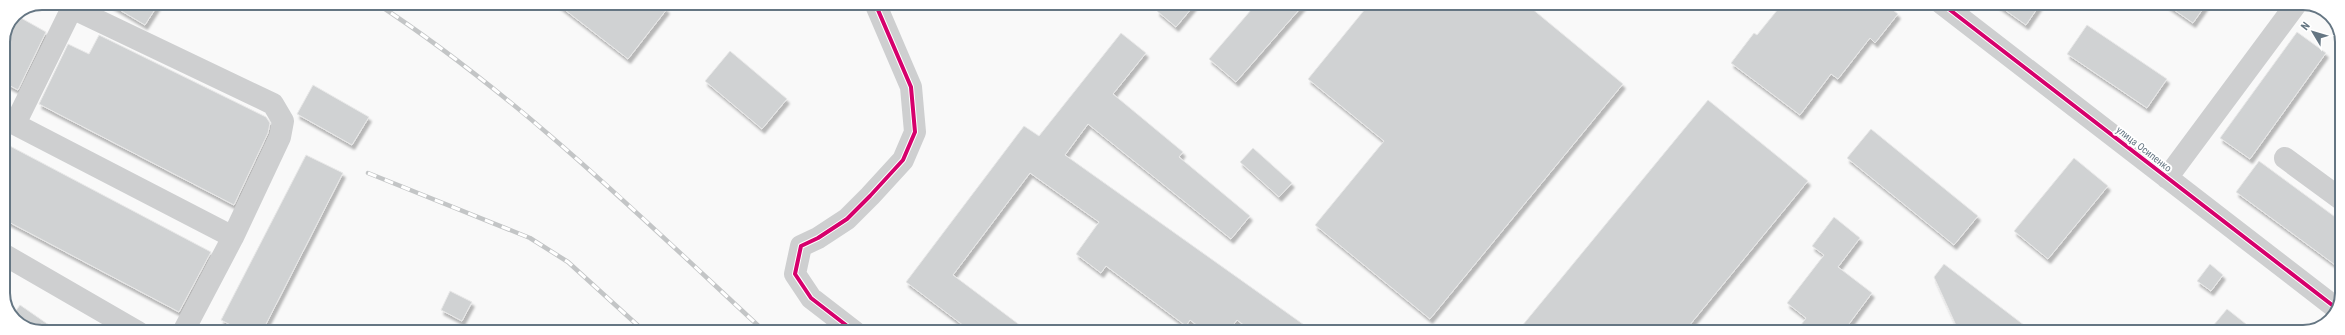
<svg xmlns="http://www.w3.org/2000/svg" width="2345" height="335" font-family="'Roboto Condensed',sans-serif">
<defs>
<filter id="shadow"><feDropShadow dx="2.5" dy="4.5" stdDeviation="1" flood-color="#0004"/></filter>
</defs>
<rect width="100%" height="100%" fill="#f9f9f9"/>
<path fill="#d0d2d3" stroke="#e8e8e8" filter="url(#shadow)" d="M108 3H159L145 25Z
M556 3H659L667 9 628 59Z
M1163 3H1196L1176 27 1157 11Z
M1257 3H1305L1236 82 1209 59Z
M1370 3H1525L1623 84 1430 319 1315 225 1384 141 1308 79Z
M1783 3H1884L1898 14 1875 43 1870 38 1838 79 1831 74 1800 115 1731 63 1754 33 1757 35Z
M1995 3H2041L2026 25Z
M2164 3H2207L2193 23Z
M14 14 46 32 18 90 3 82V42Z
M2087 25 2167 79 2147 108 2067 54Z
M2297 32 2326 53 2250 159 2220 138Z
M1121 33 1146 53 1113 94 1183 152 1179 157 1250 216 1231 239 1088 124 1065 155 1314 332H1253L1237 320 1228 332H1206L1190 320 1186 326 1106 266 1101 273 1076 254 1099 222 1030 173 953 275 1029 332H972L906 282 1024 126 1039 136Z
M99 35 266 117 270 123 268 133 234 205 39 104 68 44 89 54Z
M730 51 787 99 762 129 705 81Z
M313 85 369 117 352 145 297 114Z
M1708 100 1808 181 1684 332H1517Z
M1871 129 1978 216 1954 245 1847 158Z
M8 145 211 252 179 312 3 219V155Z
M1253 148 1292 183 1279 197 1240 162Z
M306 155 343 173 262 332H244L221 320Z
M2074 158 2108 186 2048 259 2014 231Z
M2259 161 2342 222V270L2236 192Z
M1834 217 1860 238 1838 267 1872 293 1843 332H1796L1806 318 1787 303 1824 255 1812 246Z
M1944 264 2033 332H1959L1934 277Z
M2210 264 2223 275 2211 291 2197 281Z
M450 291 472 302 462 321 441 310Z
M20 305 59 332H37L14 321 12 316Z
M2227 309 2256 332H2208Z"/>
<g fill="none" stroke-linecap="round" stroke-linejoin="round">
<path stroke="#cecfd0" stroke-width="22" d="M1941 3 2336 308
M3 118 15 124 72 8 273 104 283 121 280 137 233 237
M3 118 233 237 183 332
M2285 158 2342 200
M2167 178 2297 3
M3 254 138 332
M855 332 811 298 795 274 801 246 818 238 847 219 870 196 903 160 915 132 911 87 875 3"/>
<defs>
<path id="rail" d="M376 3C518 96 640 216 765 332
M368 173 530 238 568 262 645 332"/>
</defs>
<use href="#rail" stroke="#c3c5c6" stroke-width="4.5"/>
<use href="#rail" stroke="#fff" stroke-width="3" stroke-dasharray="9" stroke-linecap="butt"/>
<defs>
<path id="cycleway" d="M1941 3 2336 308
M855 332 811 298 795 274 801 246 818 238 847 219 870 196 903 160 915 132 911 87 875 3"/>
</defs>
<use href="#cycleway" stroke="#fff" stroke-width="6"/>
<use href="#cycleway" stroke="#d6006c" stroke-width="4"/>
</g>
<g text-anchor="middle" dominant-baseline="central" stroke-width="4" stroke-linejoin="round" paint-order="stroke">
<g font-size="10" fill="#657683" stroke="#fff">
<text transform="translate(2144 149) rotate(38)">улица Осипенко</text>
</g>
</g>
<path d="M0 0H2345V335H0ZM42 10H2303A32 32 0 0 1 2335 42V293A32 32 0 0 1 2303 325H42A32 32 0 0 1 10 293V42A32 32 0 0 1 42 10Z" fill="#fff" fill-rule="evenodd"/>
<path fill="none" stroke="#657683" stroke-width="2" d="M42 10H2303A32 32 0 0 1 2335 42V293A32 32 0 0 1 2303 325H42A32 32 0 0 1 10 293V42A32 32 0 0 1 42 10Z"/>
<g transform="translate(2313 32) rotate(308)" stroke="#ffffff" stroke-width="3" paint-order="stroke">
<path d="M0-3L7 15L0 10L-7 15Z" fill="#657683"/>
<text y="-6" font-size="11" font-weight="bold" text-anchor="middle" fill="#657683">N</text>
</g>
</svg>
